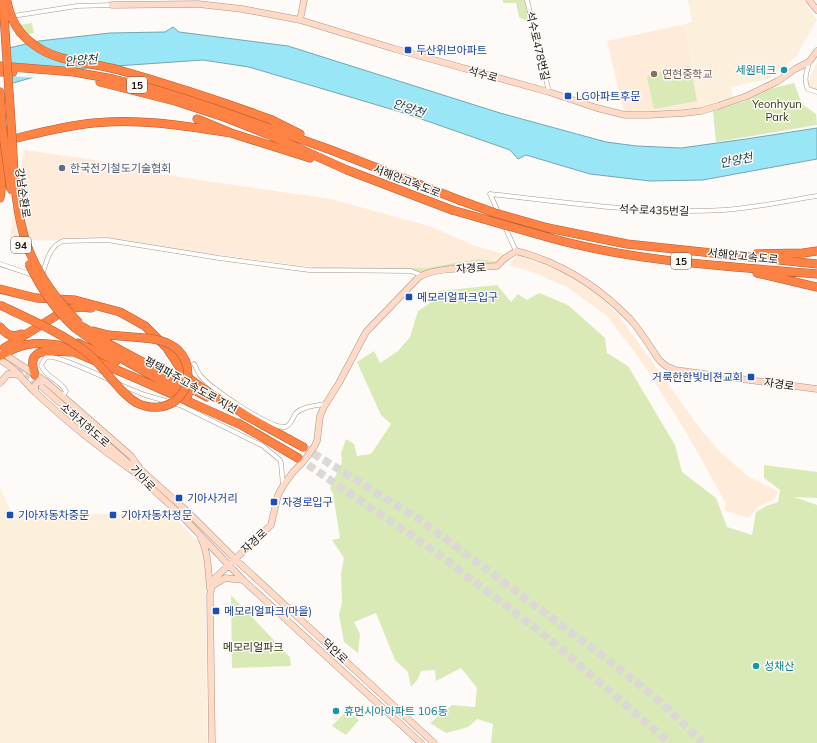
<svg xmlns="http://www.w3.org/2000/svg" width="817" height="743" font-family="Mulish,'Noto Sans KR',sans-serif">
<rect width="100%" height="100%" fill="#fdfaf8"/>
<path fill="#fcefdb" d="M688 0H804L817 20 797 55 778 73 767 79 731 87 733 100 700 107 687 37 681 25 692 22Z
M817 62V90L812 89 807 84Z
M0 488 11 512 15 514H171L197 541 204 554 206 572 207 743H0Z"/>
<path fill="#ffebd9" d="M681 25 687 37 700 107 647 113 624 112 607 41Z
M24 150 144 167V172L331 199 432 227 475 246 504 254 500 261 478 259 425 268 312 267 111 241 15 240 10 237Z
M517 255 566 273 596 293 617 313 696 423 719 451 749 477 778 491 775 499 760 506 748 518 724 510 726 503 683 427 640 359 606 315 567 287 535 273 509 265Z"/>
<path fill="#d9eab6" d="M503 0H526L530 21H526L519 17 516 3H503Z
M32 23 34 33 16 37 14 26Z
M690 66 697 101 654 109 647 78 649 74Z
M794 83 802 104 816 114 817 125 716 142 713 111 745 101 773 88Z
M478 259 501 262 494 264 478 262 419 272 312 270V267L425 268Z
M497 285 511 302 518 294 527 300 539 293 568 305 605 338 607 353 628 366 675 445 682 472 716 498 727 527 752 535 756 512 766 506 778 502 780 490 764 478V465L817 472V498L794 497 817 505V743H491L493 724 477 719 468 727 446 733 430 723 452 705 475 707 477 688 461 668 436 681 435 670 421 671 418 679 411 687 408 672 395 660 376 613 354 622 360 634 358 653 344 642 339 614 342 603 341 573 344 558 332 540 340 538 333 494 330 488 342 462 341 453 346 439 354 444 357 456 371 454 391 424 381 415 357 362 374 351 380 363 398 351 410 337 418 311 436 299 439 291Z
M231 595 290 657 291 666 232 668Z
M347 710 359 720 346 735 332 726Z"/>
<path fill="#99e6f7" stroke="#72a7b2" d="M173 27 179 32 288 46 500 113 606 142 637 146 681 148 746 139 817 128V159L703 180 650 181 590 174 526 155 518 159 510 150 404 113 249 67 203 60 58 70 10 84 0 50 39 41 110 33 165 32Z"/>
<path fill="#fdfaf8" d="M8 46 10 64 59 72 37 78 11 76V86L0 87V48Z"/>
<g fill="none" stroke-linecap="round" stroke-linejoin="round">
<path stroke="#dbd8d5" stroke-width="6" stroke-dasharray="6 3" stroke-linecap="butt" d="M17 370 40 386"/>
<path stroke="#dbd8d5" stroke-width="8" stroke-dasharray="8 4" stroke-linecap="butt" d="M303 447 419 519 620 669 664 705 703 743
M298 458 434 551 542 633 670 743"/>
<defs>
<path id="street" d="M527 0 549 92
M0 18 77 6 112 5
M809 62C807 72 803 80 808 89L817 92
M490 194C568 202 645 215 724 210 755 208 786 201 817 196
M490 194 516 251
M0 264 33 275
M40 274 43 272C47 260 50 246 63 241L107 240 219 258 309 270 411 271 421 275
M194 364C196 367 197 371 200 375 208 387 271 429 285 427 291 426 293 417 296 413 304 406 315 406 325 404
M118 384 145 395 180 405 263 446 280 460 281 463 283 485
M63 396 66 391C60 380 45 377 41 365L46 357C56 354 99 375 110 380"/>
<path id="secondary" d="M809 0 817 10
M112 5 198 4 242 9 300 20 395 49 549 92 597 108 625 115H648L684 113 701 111 718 106 747 96 778 81 795 69 809 62 817 51
M300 20 304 0
M1 353 4 354 45 381 131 456 139 467
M0 360C16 368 24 382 36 393 66 421 99 448 133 471
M0 383 8 374 20 375
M42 387 128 463 135 473 181 515 243 580 421 743
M35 392V385L38 382 45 381
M130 464 140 469 191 515 235 559 434 743
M201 539C209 553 208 573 210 589
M212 586 225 578 243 580
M212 743 210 595 213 580 271 525 278 495 283 486 293 472 303 462 314 447 317 441 320 416 324 407 339 383 366 332 419 277C434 267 477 268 497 266L504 259 516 251C560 262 598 286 630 319 641 331 650 347 660 361L666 366 675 370 817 389"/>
<path id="highway" d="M0 66 74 72 113 79 177 95 331 150 459 200
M0 72H13
M100 82 175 101 224 117 267 134 347 170 452 210
M0 92 2 126
M197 119 231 133 310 158
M272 120 300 134
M0 142C31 135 62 126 93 123 140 118 185 126 231 133
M0 198C3 181 2 164 4 146
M548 228 627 244 817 264
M547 237C634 262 727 266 817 274
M756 254 803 253 817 251
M757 273 817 287
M0 289 36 298 75 300 120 312 145 326 166 347 182 371 191 380 202 388 247 416
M0 327C7 335 11 338 22 334
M83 327 111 345 207 397
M75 328C110 354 149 374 188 395
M93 331 108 335 144 338
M78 343 116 361
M4 348 67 309 81 307 91 308
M0 356C20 344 34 341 58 345L138 379 241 425
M35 375C24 344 54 352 72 352
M243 414 303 447
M238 423 298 458"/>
</defs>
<use href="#street" stroke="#a5988d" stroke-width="5"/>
<use href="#secondary" stroke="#a5988d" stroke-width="7"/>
<use href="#highway" stroke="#ae5c32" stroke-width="9"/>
<use href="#street" stroke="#fff" stroke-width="4"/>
<use href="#secondary" stroke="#ffdac7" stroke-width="6"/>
<use href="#highway" stroke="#fe8244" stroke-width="8"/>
<defs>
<path id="highway-bridge" d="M3 0C6 46 9 91 12 137 14 173 15 211 27 245 38 276 57 300 79 323
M7 1C10 18 19 34 33 44 57 63 91 62 119 70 171 85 221 101 272 120
M2 126 11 190
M459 200 495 213 548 228
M452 210 547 237
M29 264C41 289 55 310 75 328
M0 305C29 319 60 332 85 351 104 366 118 392 137 403 149 409 164 409 175 401 191 389 192 363 178 350 168 341 156 339 144 338"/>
</defs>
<use href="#highway-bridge" stroke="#ae5c32" stroke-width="9" stroke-linecap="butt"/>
<use href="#highway-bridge" stroke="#fe8244" stroke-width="8"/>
</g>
<g fill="#1a4fb4" stroke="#fdfaf8" stroke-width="1.5">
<rect x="404" y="46" width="8" height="8" rx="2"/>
<rect x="564" y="92" width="8" height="8" rx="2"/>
<rect x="405" y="293" width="8" height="8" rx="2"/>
<rect x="747" y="373" width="8" height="8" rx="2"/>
<rect x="175" y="494" width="8" height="8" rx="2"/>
<rect x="270" y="498" width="8" height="8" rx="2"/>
<rect x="6" y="511" width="8" height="8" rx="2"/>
<rect x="109" y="511" width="8" height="8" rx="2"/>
<rect x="212" y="607" width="8" height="8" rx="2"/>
</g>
<g fill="#0f9aa8" stroke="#fdfaf8" stroke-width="1.5">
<circle cx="784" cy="70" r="4"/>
<circle cx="756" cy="666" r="4"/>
<circle cx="336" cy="711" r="4"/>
</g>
<circle fill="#8d6e63" stroke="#fdfaf8" stroke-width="1.5" cx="654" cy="74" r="4"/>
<circle fill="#5c6f8a" stroke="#fdfaf8" stroke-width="1.5" cx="62" cy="168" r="4"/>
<g text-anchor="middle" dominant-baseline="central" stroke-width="3" stroke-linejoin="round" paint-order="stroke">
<g fill="#fdfaf8" stroke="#5d5956" stroke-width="1">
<rect x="127" y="77" width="20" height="16" rx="3"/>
<rect x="11" y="237" width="20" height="16" rx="3"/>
<rect x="671" y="253" width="20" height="16" rx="3"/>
</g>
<g font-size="10" font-weight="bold" fill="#181410">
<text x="137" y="85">15</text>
<text x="21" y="245">94</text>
<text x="681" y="261">15</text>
</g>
<g font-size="11" fill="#181410" stroke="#fdfaf8">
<text transform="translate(538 46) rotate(77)">석수로478번길</text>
<text transform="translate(483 74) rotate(16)">석수로</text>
<text transform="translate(407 181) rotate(21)">서해안고속도로</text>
<text transform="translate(23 193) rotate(82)">강남순환로</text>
<text transform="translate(654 210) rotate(2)">석수로435번길</text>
<text transform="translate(743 256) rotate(6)">서해안고속도로</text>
<text transform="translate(471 268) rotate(-4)">자경로</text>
<text transform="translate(779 384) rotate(8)">자경로</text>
<text transform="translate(191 385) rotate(29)">평택파주고속도로 지선</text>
<text transform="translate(85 425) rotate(41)">소하지하도로</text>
<text transform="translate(143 478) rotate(47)">기아로</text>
<text transform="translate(254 541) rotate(-43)">자경로</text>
<text transform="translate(335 651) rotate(43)">덕안로</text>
</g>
<g font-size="11" fill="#164399" stroke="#fdfaf8" text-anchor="start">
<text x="416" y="50">두산위브아파트</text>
<text x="576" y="96">LG아파트후문</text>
<text x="417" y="297">메모리얼파크입구</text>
<text x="743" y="377" text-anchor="end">거룩한한빛비젼교회</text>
<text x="187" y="498">기아사거리</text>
<text x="282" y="502">자경로입구</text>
<text x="18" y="515">기아자동차중문</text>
<text x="121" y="515">기아자동차정문</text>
<text x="224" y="611">메모리얼파크(마을)</text>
</g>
<g font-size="11" fill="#0d838f" stroke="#fdfaf8" text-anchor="start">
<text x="776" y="70" text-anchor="end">세원테크</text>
<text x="764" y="666">성채산</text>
<text x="344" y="711">휴먼시아아파트 106동</text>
</g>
<g font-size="11" fill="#785e54" stroke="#fdfaf8" text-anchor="start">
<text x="662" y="74">연현중학교</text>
</g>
<g font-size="11" fill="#303a10" stroke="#fdfaf8">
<text x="777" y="104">Yeonhyun<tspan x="777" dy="13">Park</tspan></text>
<text x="253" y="647">메모리얼파크</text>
</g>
<g font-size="11" fill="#4e5e75" stroke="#fdfaf8" text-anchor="start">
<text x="70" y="168">한국전기철도기술협회</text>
</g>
<g font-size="12" font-style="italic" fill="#1d4149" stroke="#fdfaf8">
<text transform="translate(81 60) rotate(-4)">안양천</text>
<text transform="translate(409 108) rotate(19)">안양천</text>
<text transform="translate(736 160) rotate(-11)">안양천</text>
</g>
</g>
</svg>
